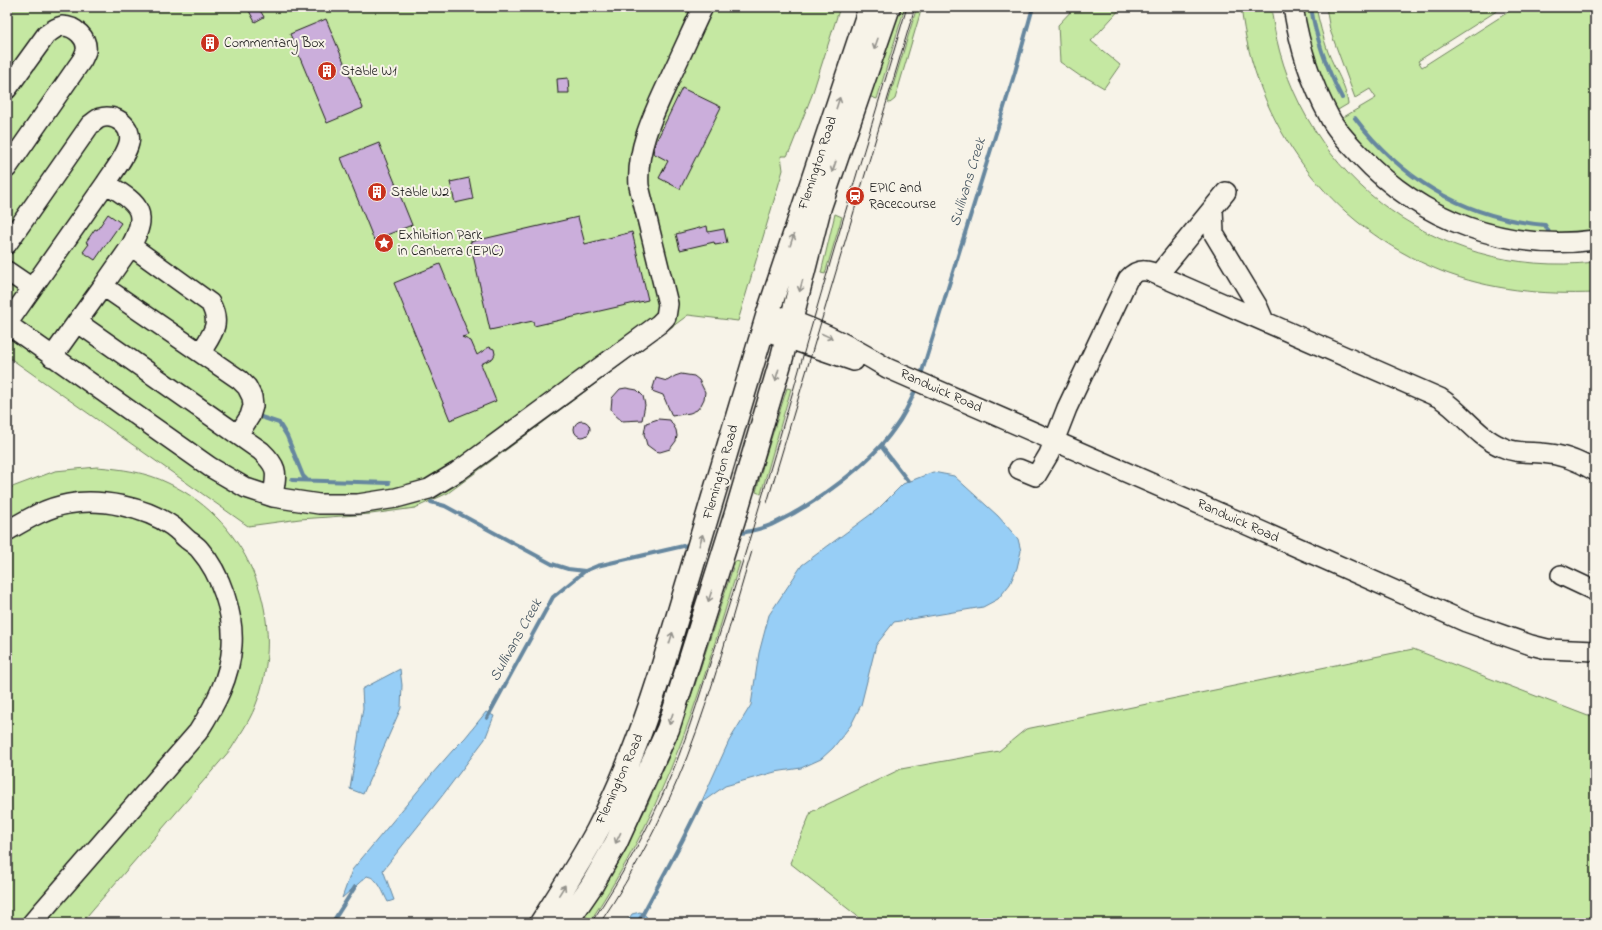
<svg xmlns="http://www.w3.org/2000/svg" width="1602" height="930" font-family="'Indie Flower',sans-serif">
<rect width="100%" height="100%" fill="#f7f3e8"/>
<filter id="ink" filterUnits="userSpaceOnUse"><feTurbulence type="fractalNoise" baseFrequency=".025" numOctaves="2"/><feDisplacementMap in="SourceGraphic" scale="8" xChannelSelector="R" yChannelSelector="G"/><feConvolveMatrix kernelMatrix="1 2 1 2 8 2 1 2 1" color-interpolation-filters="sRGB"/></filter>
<g filter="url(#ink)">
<path fill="#c5e8a2" stroke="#70825f" d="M7 7H840L812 95 791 148 787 156H781L783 170 738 321 688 315 448 493 415 508 371 514 300 519 248 526 7 356Z
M898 7H905L877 99 868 96Z
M917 7H922L895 99 890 103 888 102Z
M1075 7H1122L1091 41 1120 65 1104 88 1087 78 1080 76 1060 62 1058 25Z
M1241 7H1271C1290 168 1433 281 1595 262V293C1543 295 1489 290 1441 271 1329 226 1255 125 1241 7Z
M1295 7H1316C1319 22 1323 37 1328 52 1335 70 1346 85 1348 104L1331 114Z
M1326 7H1503L1418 61 1422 67 1516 7H1595V237L1533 239 1425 204 1337 121 1376 98 1370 89 1355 98 1330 30Z
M835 214 842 217 825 274 821 273Z
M787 388 791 389 761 494 756 492 765 458Z
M97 467C121 469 146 472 168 483 251 522 289 622 255 707 249 722 239 736 231 749L81 923H38L203 735 238 646 203 547 103 497 7 526V489L55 471Z
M101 509 133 515 168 531 196 554 223 610 225 645 219 679 193 728 23 923H7V539L67 511Z
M735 561 740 562C715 642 692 724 657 800 639 842 616 881 591 920L585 916 625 848 647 806 671 752 695 685Z
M1413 649 1588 716 1595 714V923H866L790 863 811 812 901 769 999 751 1026 729Z"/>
<path fill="#97cef6" stroke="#66879f" d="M933 472 954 476 998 516 1018 539 1021 551 1017 568 1010 584 998 599 983 607 894 622 876 645 861 705 851 725 833 748 821 759 801 768 775 772 725 786 701 803 729 741 751 705 759 653 769 615 802 565 878 509 903 484Z
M400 669 402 685 401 708 363 794 350 789 363 708 362 689Z
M486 712 494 716 485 739 442 796 383 870 394 900 388 902C383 893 379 878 367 876L342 898 352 870 432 774 453 750 465 738Z
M640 912 646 916 648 923H626L632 914Z"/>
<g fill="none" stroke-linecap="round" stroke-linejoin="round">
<path stroke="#66879f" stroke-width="4" d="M1311 7C1316 39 1327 69 1342 98
M1355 118C1403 181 1465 218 1545 225L1551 236
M920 378 1015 72 1033 7
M258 416 279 423 287 436 303 476 307 480
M881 446 908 481
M292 480 389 483
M431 502 445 506 552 564 568 569 585 571
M737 534C750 531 764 529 775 523 815 504 869 465 894 429 904 416 911 401 917 386
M487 718 553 597 585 571 597 566 692 544
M332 923 355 887
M638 923 682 841 701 803"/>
</g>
<path fill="#cbaedb" stroke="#1c1c1c" d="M247 7H258L264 17 255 22Z
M326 19 363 108 327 123 290 34Z
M568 78 569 93H558L557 79Z
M682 88 721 107 680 189 659 178 668 161 653 153 655 144Z
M379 143 412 225 374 240 341 158Z
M469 178 473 199 455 203 450 182Z
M108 214 121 223 95 260 83 252 89 244 86 242 95 229 97 230Z
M578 217 585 244 632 232 648 300 534 326 533 321 490 330 470 242Z
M707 226 708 232 724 229 727 243 715 245 714 242 680 250 676 234Z
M440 264 469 335 462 337 471 341 477 355 489 347 494 349 495 354 493 358 481 364 496 401 450 420 394 283Z
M681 374 694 376 699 380 705 392 704 399 701 405 697 410 690 413 672 416 663 395 652 391 656 378 667 381 675 376Z
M626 388 637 390 643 396 645 405 642 420 622 421 614 414 611 409 612 398 620 389Z
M658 419 670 420 676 430 677 436 676 441 670 449 660 452 655 451 647 445 644 434 646 423Z
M574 429a8 8 0 1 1 16 0a8 8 0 1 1-16 0Z"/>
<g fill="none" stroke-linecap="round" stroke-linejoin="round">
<defs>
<path id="minor" d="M1293 7C1300 48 1310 81 1330 118 1337 132 1350 144 1360 155 1421 221 1507 252 1595 240
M7 89 46 35C51 31 56 27 62 26 75 26 88 38 86 51 85 54 83 58 82 60L7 168
M1213 208 1214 234 1258 307 1264 321
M7 244 90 125C93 123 97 119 100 118 116 113 133 127 129 143 126 156 113 172 106 183
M7 271 32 288
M1158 275 1226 192
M103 286 131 246 210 303C222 324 212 334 201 352
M768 313C810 325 850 345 887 368L1245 524 1466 622 1531 645 1547 649 1595 651
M77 322 103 286 240 380 247 387 252 397 253 406 250 416 238 435
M7 324 210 467 246 488 273 497 319 504H358L396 498 429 489 457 472 659 324 666 317 668 304 639 186C636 147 655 111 671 76 682 53 692 30 703 7
M7 324 106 183C136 203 151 209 131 246
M763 330 854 361
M52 357 77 322 261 451C280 469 276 473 273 497
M1019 469 1036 476 1049 454 1067 408 1128 279C1135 271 1142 269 1151 272L1440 398C1462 412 1477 437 1502 447 1514 453 1528 452 1541 453 1560 454 1579 461 1595 471
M7 531C26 520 45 508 68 504 100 498 145 507 172 526 178 530 183 536 188 540 192 543 197 546 200 550 221 574 234 614 232 645 230 678 215 705 198 732L32 923
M1561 575 1595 591"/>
<path id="major" d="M541 923C560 893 580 863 597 831 623 781 643 729 660 675L768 313 870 7
M566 923 592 885 616 843 668 729 736 513 782 357 820 207 889 7"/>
</defs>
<use href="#minor" stroke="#1c1c1c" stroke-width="22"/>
<use href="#major" stroke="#1c1c1c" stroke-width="25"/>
<use href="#minor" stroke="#f7f3e8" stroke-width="19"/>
<use href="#major" stroke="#f7f3e8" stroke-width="22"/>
<path stroke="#1c1c1c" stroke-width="1" d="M767 503 915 7
M591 923C623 875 650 826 672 773 690 729 703 684 718 639 745 557 769 474 793 391 829 263 869 135 907 7
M600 923C635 871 664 815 687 757 713 690 731 620 752 551"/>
</g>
<defs><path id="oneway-shaft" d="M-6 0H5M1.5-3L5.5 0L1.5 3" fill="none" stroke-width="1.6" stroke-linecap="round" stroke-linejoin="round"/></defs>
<g stroke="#94928c">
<use href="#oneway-shaft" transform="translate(876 44) rotate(109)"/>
<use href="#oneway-shaft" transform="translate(838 103) rotate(-72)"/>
<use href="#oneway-shaft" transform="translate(834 167) rotate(109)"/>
<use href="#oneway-shaft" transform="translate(792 240) rotate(-72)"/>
<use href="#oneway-shaft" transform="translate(801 286) rotate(105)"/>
<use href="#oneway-shaft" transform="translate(827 336) rotate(25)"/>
<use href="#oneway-shaft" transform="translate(777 375) rotate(106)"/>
<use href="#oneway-shaft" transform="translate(701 540) rotate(-73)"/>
<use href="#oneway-shaft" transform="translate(710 596) rotate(108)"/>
<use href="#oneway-shaft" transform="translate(671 638) rotate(-73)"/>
<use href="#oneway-shaft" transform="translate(671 719) rotate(108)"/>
<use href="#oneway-shaft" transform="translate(618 838) rotate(116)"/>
<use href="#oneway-shaft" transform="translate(562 890) rotate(-58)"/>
</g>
</g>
<defs>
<symbol id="building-disc" viewBox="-11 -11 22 22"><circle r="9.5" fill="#c8321e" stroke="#f7f3e8"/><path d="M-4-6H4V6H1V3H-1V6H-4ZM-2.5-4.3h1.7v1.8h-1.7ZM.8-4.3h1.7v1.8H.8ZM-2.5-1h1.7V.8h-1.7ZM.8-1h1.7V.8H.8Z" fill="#fff"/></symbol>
<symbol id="station-disc" viewBox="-11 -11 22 22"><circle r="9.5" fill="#c8321e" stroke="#f7f3e8"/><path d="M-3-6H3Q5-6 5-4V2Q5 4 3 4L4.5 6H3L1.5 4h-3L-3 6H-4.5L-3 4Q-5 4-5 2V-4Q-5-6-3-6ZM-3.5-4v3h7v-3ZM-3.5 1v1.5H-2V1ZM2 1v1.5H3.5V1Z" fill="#fff"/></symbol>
<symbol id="sight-disc" viewBox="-11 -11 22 22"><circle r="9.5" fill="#c8321e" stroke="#f7f3e8"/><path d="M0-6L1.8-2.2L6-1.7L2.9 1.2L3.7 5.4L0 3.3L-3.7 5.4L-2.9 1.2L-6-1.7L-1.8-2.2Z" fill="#fff"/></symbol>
</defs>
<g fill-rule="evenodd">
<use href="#building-disc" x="199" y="32" width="22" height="22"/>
<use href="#building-disc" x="316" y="60" width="22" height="22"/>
<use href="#building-disc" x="366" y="181" width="22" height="22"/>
<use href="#station-disc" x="844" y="185" width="22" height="22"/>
<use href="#sight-disc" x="373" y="232" width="22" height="22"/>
</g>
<g text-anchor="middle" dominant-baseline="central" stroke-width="4" stroke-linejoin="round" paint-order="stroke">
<g font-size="14" fill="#1c1c1c" stroke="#f7f3e8" text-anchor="start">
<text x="224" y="43">Commentary Box</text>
<text x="341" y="71">Stable W1</text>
<text x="869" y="188">EPIC and<tspan x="869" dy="16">Racecourse</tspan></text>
<text x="391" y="192">Stable W2</text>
<text x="398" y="235">Exhibition Park<tspan x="398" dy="16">in Canberra (EPIC)</tspan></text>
</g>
<g font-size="14" fill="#1c1c1c" stroke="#f7f3e8">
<text transform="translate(818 163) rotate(-72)">Flemington Road</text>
<text transform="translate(941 391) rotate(24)">Randwick Road</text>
<text transform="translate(721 472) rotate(-74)">Flemington Road</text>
<text transform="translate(1238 521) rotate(24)">Randwick Road</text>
<text transform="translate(620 779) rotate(-66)">Flemington Road</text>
</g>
<g font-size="15" font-style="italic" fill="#41515d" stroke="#f7f3e8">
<text transform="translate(968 182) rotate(-73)">Sullivans Creek</text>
<text transform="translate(516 640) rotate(-61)">Sullivans Creek</text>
</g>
</g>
<rect width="1602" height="930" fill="none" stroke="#f7f3e8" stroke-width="24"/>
<rect x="12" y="12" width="1578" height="906" fill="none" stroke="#1c1c1c" stroke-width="1.5" filter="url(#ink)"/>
</svg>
